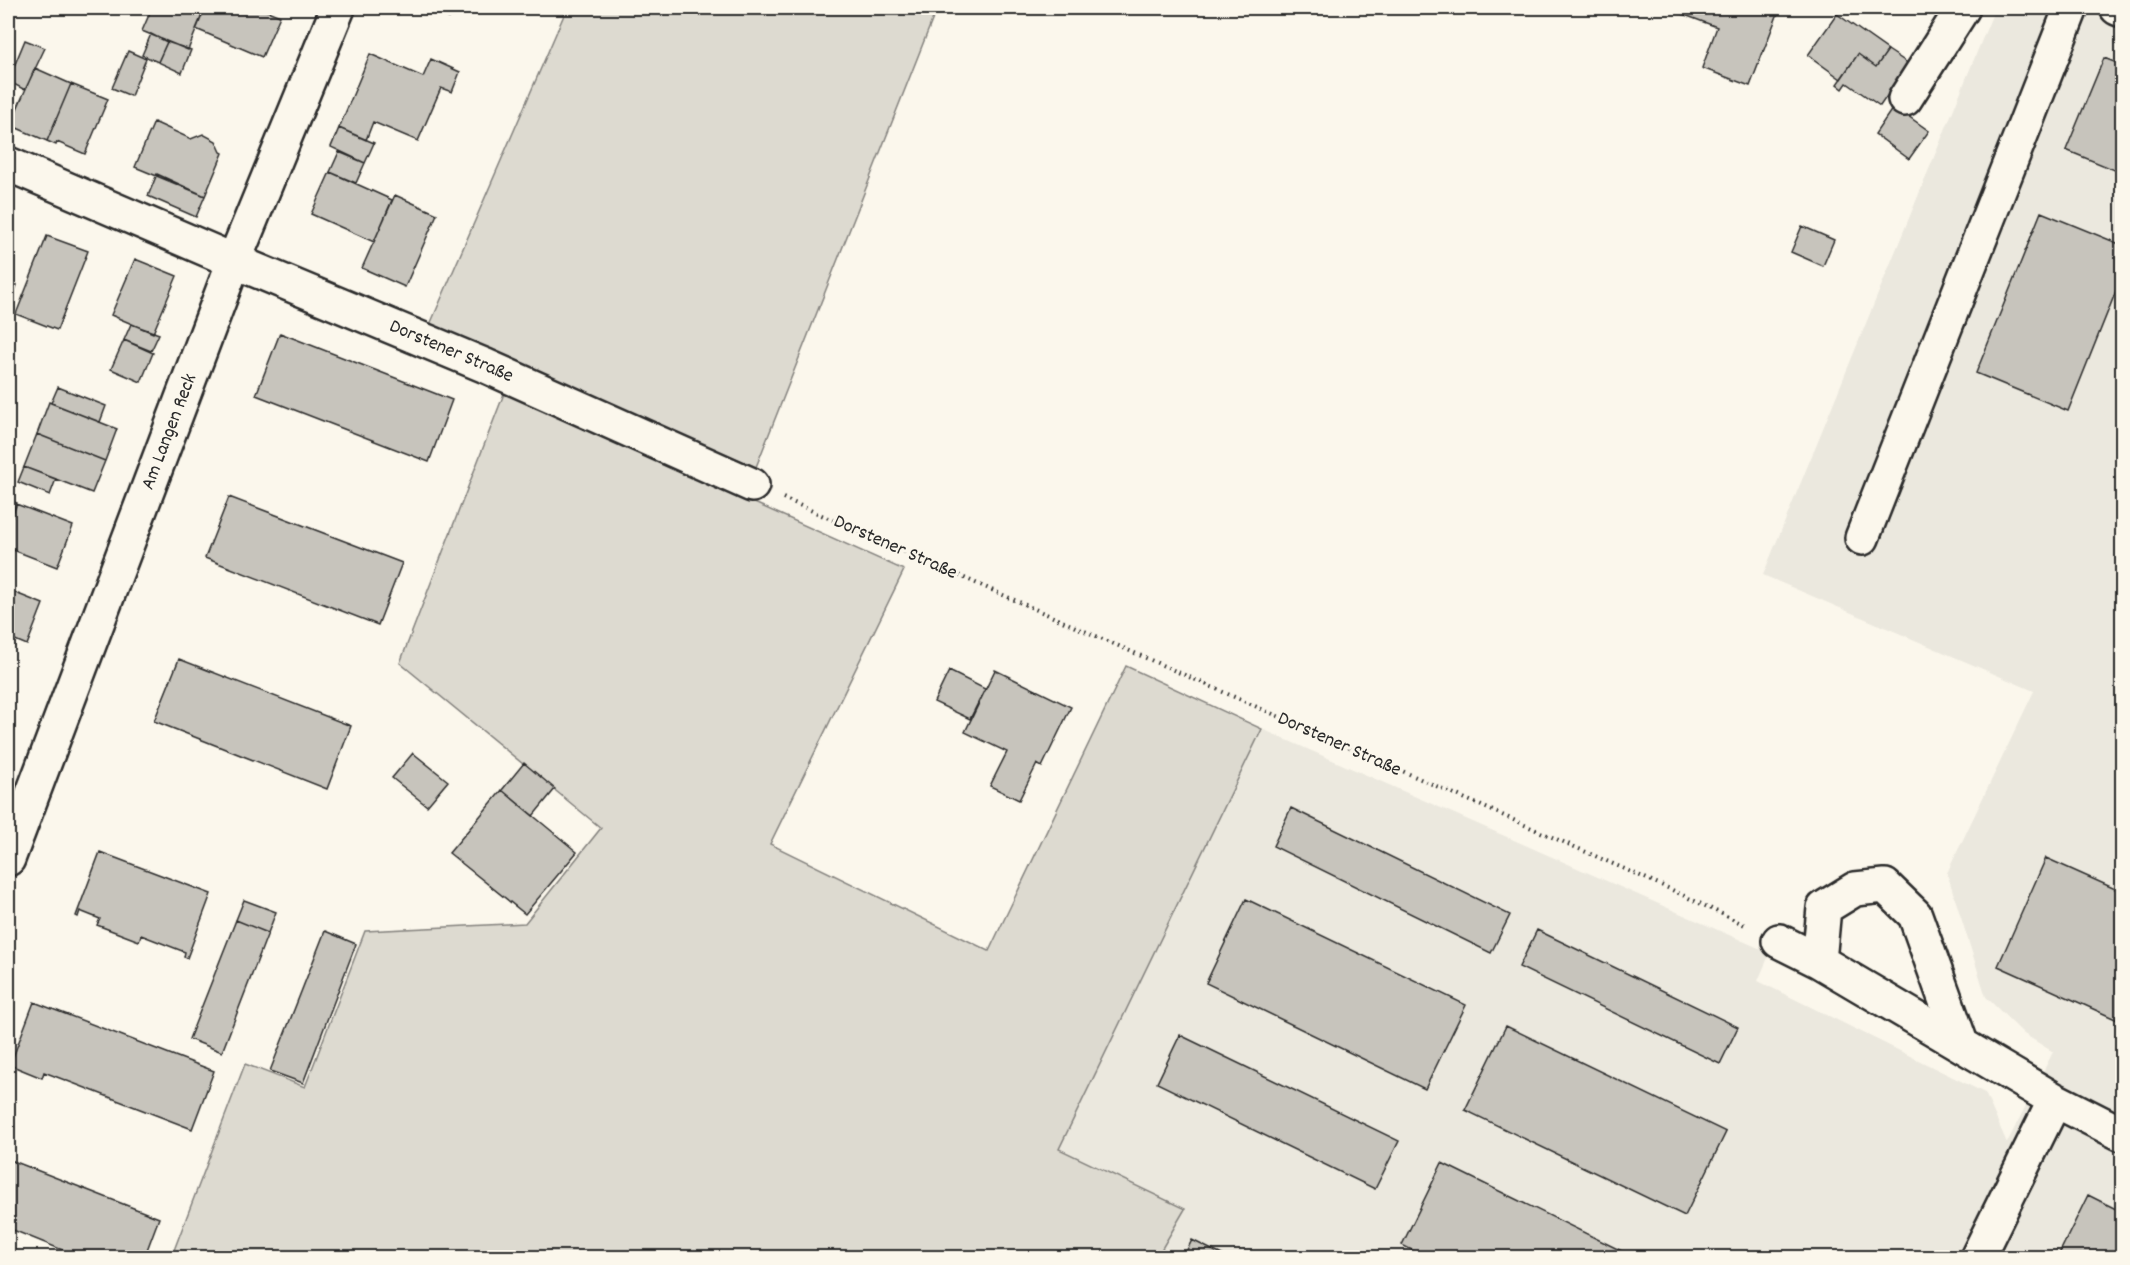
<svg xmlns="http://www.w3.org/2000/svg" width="2130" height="1265" font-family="Dekko,sans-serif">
<rect width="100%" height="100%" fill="#fbf7ec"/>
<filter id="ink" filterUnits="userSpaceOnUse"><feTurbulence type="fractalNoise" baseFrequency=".0167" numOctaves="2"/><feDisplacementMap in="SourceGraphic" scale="12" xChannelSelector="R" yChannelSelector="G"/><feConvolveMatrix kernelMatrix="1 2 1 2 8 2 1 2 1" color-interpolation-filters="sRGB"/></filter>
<g filter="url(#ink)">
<path fill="#ebe8de" d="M1995 8H2122V1257H1157L1184 1209 1059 1149 1262 729 1770 953 1758 981 1985 1093 2007 1143 2053 1052 2024 1034 1986 997 1947 873 2034 691 1763 575Z"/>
<path fill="#dddad0" stroke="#84827e" stroke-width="1.5" d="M567 8H937L756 467 429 327Z
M505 391 904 570 770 844 989 951 1126 666 1262 729 1059 1149 1185 1209 1157 1257 171 1258 245 1064 305 1087 365 931 525 923 601 828 400 663Z"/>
<path fill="#c7c4bc" stroke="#2b2b2b" stroke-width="1.5" d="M152 8H205L188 50 142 31Z
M205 8H260L280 16 262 57 196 29Z
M425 8H454L449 18Z
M1666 8H1780L1750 86 1702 68 1717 27Z
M1837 14 1888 50 1876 67 1858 54 1841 79 1808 55Z
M151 34 167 42 158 62 142 55Z
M25 40 45 48 25 90 8 81Z
M167 42 191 50 182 73 158 62Z
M1888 50 1909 64 1880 106 1847 83 1843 89 1837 84 1858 54 1876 67Z
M128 51 146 59 131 96 112 88Z
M370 54 423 77 431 59 460 72 452 92 441 88 418 141 373 122 366 140 339 128Z
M2104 58 2122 65V173L2066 150Z
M35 68 71 84 47 141 10 125Z
M71 84 108 99 85 154 57 142 56 145 47 141Z
M1894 106 1929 131 1909 159 1875 134Z
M154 122 191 139 203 134 216 141 221 152 223 153 205 196 135 167Z
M339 128 374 143 365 163 331 147Z
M339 152 365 163 356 183 330 172Z
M330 172 392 200 374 242 311 214Z
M157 174 205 196 196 217 148 196Z
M395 195 437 214 405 287 362 268Z
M2041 212 2122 245V276L2068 411 1976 373Z
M1802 226 1834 240 1823 266 1791 252Z
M47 236 88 251 57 330 16 314Z
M135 259 177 276 153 333 111 315Z
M8 281 17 285 8 309Z
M131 324 159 334 151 351 124 340Z
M280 333 452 400 429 462 256 395Z
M124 340 153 353 141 382 111 369Z
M58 387 106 406 100 422 51 403Z
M49 402 117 429 105 461 37 434Z
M37 434 105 461 92 493 24 467Z
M24 467 56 479 50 495 18 482Z
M229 497 402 563 378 625 205 558Z
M8 500 17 503 8 527Z
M16 504 73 526 57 567 8 548V527Z
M8 590 43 604 27 645 8 637Z
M179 659 351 726 327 789 154 721Z
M995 670 1071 707 1042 767 1037 764 1019 800 990 786 1007 752 965 732Z
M949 671 985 689 970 719 934 702Z
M413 753 448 781 427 806 392 778Z
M524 763 555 789 533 816 502 790Z
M502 790 577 852 525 914 449 853Z
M1291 808 1510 915 1491 953 1273 846Z
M100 852 211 894 187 958 184 957 185 952 141 935 139 941 97 925 100 919 80 911 78 917 76 916Z
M2046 858 2122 892V1022L1998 966Z
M1246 899 1466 1005 1425 1089 1206 983Z
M244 900 276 912 268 933 236 920Z
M236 920 268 933 222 1052 189 1039Z
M1537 930 1738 1027 1720 1064 1519 967Z
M325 931 356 944 303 1083 270 1071Z
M34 1002 214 1071 192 1129 44 1072 42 1078 10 1065Z
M1506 1026 1726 1132 1685 1216 1465 1110Z
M1180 1035 1399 1141 1375 1189 1157 1083Z
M8 1159 159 1218 144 1258H82L8 1228Z
M1442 1163 1636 1258H1427L1402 1245Z
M2088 1195 2122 1212V1258H2057Z
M1192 1240 1228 1258H1183Z"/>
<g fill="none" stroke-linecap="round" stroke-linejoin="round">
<defs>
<path id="minor" d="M2117 8 2122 10
M1905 99 1963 8
M8 164 234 261 486 366 752 485
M1862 538 2071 8
M8 859 234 261 338 8
M1779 941 1819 961 2055 1100 2122 1134
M1819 961 1824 908 1855 889 1885 886 1915 915 1961 1043
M1977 1258 2055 1100"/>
</defs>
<use href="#minor" stroke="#2b2b2b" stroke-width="38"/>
<path stroke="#2b2b2b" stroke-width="4" stroke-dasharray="1.5 4.5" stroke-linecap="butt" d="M783 498 1670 889 1747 926"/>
<use href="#minor" stroke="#fbf7ec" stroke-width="33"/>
</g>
</g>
<g text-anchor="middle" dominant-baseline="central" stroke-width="6" stroke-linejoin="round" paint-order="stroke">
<g font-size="20" fill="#2b2b2b" stroke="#fbf7ec">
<text transform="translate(451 352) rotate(23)">Dorstener Straße</text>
<text transform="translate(170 432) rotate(-69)">Am Langen Reck</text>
<text transform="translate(895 548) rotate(24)">Dorstener Straße</text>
<text transform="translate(1339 745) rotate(24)">Dorstener Straße</text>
</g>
</g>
<rect width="2130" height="1265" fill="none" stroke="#fbf7ec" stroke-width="30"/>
<rect x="15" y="15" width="2100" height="1235" fill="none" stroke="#2b2b2b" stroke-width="2" filter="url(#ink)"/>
</svg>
